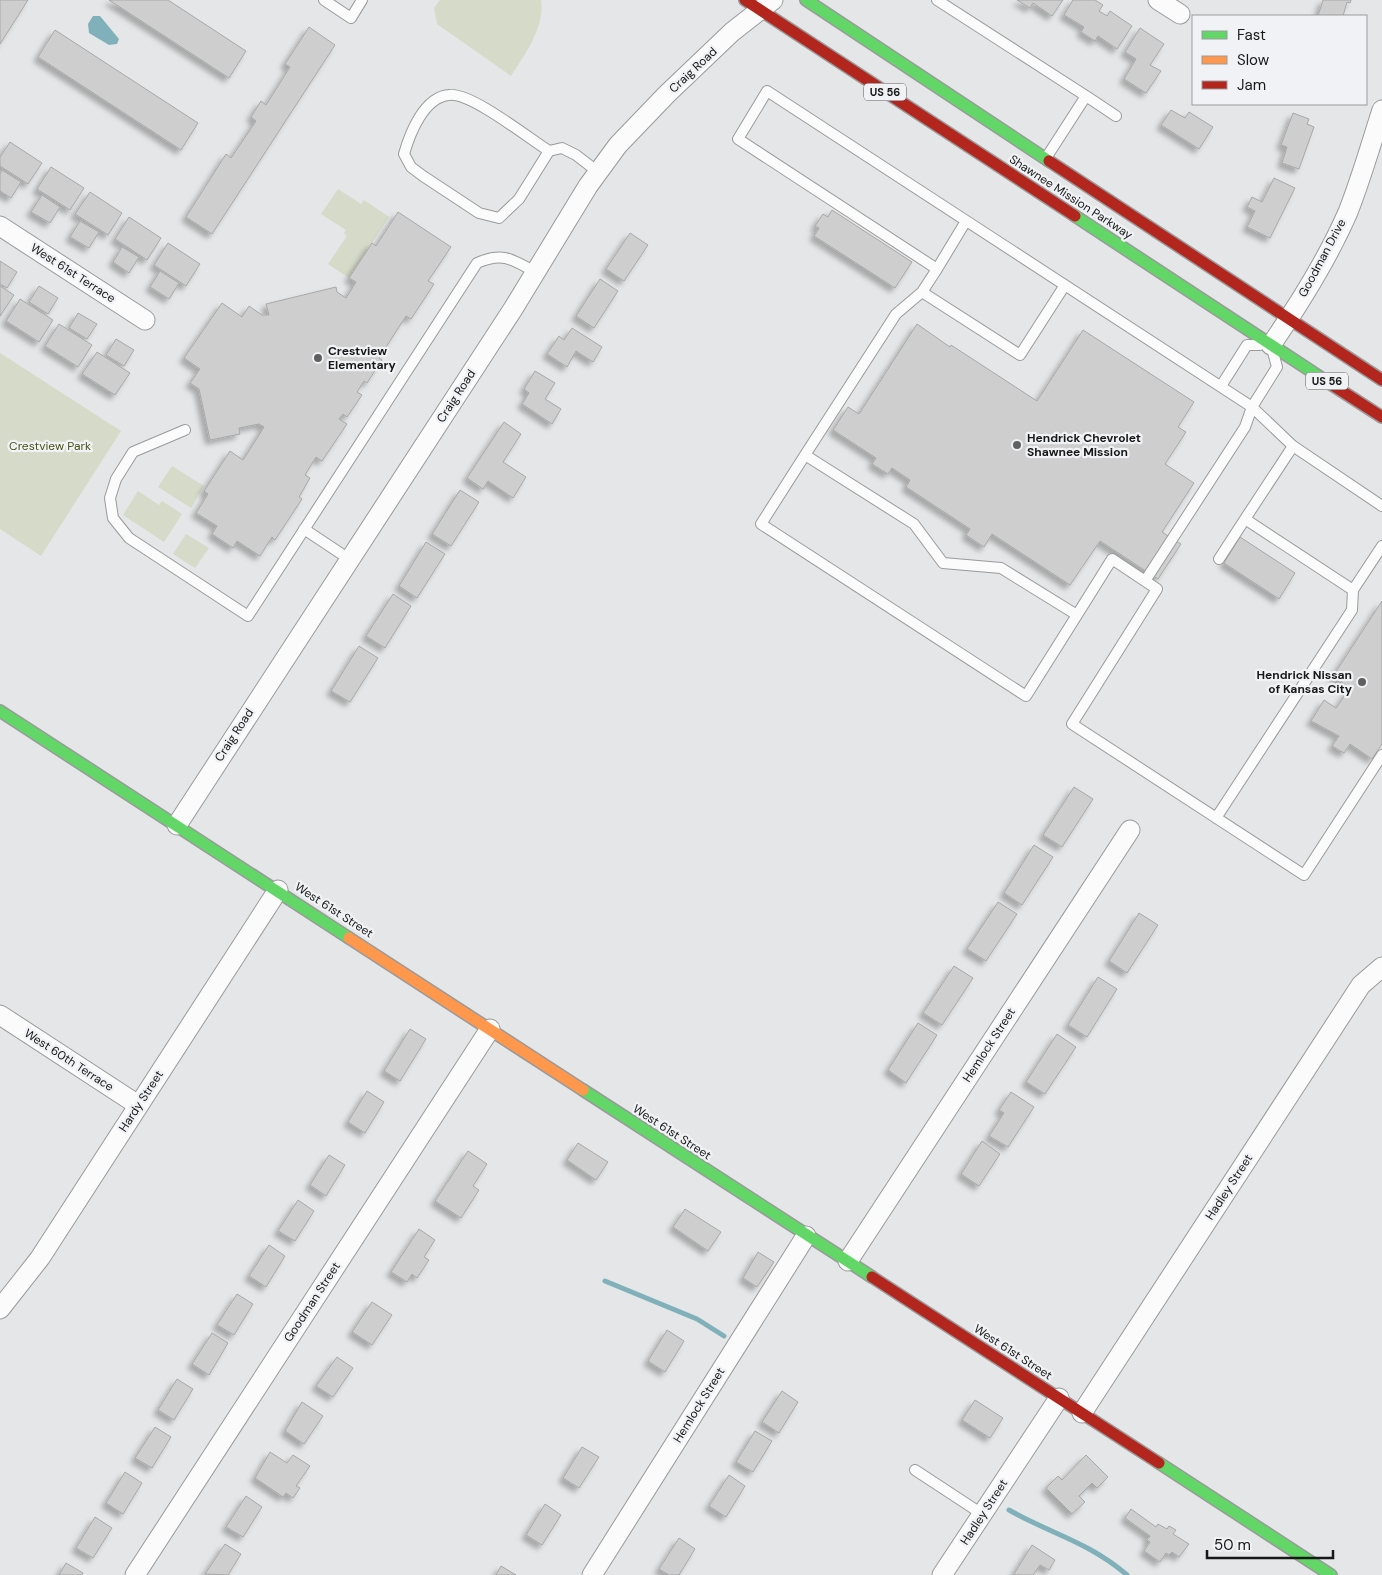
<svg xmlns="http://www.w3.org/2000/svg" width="1382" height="1575" font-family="'DM Sans',sans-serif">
<defs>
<filter id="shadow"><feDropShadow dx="-4.5" dy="4.5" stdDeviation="2.5" flood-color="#0004"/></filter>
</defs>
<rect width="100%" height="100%" fill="#e5e6e7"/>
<path fill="#d6dac8" d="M440 0H541C545 27 525 54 511 76L437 24 434 8Z
M338 189 361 204 364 200 389 217 349 278 328 264 347 236 344 233 346 230 321 214Z
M0 353 121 431 41 556 0 529Z
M172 466 204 486 191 508 158 487Z
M138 491 159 505 162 501 182 514 164 542 123 515Z
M186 534 209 548 195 568 173 554Z"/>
<path fill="#80b1ba" d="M93 16H100L119 39 117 44 109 45 89 33 88 24Z"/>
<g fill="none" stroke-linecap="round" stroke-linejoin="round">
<path stroke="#80b1ba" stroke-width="5" d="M605 1281 697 1319 724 1336
M1009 1510C1051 1534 1089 1542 1127 1575"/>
</g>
<path fill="#cecece" stroke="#a8a8a8" filter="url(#shadow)" d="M0 0H28L0 44Z
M109 0H168L246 51 229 78Z
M1017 0H1063L1052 16 1033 3 1030 8Z
M1073 0H1095L1103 5 1099 11 1107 16 1110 11 1132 26 1117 49 1098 36 1095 41 1081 32 1084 27 1064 15Z
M1323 0H1351L1350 3 1347 2 1343 16H1318Z
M309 27 335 45 212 234 186 217 226 154 231 158 256 121 251 117 261 101 266 105 290 67 285 64Z
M1140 28 1164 44 1150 65 1161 71 1146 93 1124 79 1136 59 1125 52Z
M55 30 198 123 181 150 38 57Z
M1171 110 1185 118 1189 112 1213 127 1199 149 1161 125Z
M1293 113 1309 119 1307 124 1314 127 1299 169 1282 163 1287 147 1281 145Z
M10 142 42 163 28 184 0 166V157Z
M51 167 84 188 70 210 37 189Z
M2 170 21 182 11 198 0 191V174Z
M1274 178 1295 188 1270 238 1247 227 1255 211 1247 207 1252 197 1262 202Z
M90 192 122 213 108 235 75 214Z
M42 195 60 207 50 223 31 212Z
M832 210 912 262 895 288 814 236 819 228 815 226 823 214 828 217Z
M398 212 451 247 428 281 434 284 411 319 406 316 379 358 382 360 367 383 364 381 357 392 362 395 347 417 343 414 339 419 347 424 322 461 316 457 305 475 310 478 299 497 302 499 275 540 272 537 260 556 237 541 233 548 212 534 217 526 196 513 208 494 204 491 230 451 243 460 264 427 259 424 239 428 240 434 210 440 199 389 190 383 200 369 184 358 222 303 242 317 249 306 262 315H269L266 304 336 287 337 292 346 298 356 282 349 278 372 243 376 246Z
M129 217 161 238 147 260 115 239Z
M80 221 99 232 89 248 70 237Z
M630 233 648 245 624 281 606 269Z
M168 243 200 264 186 286 154 265Z
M122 247 139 257 129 273 113 262Z
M0 261 17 272 7 288 0 284Z
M160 271 179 283 169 299 150 287Z
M600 279 618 291 594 328 576 316Z
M0 286 14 295 0 316Z
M39 286 58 298 48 314 29 302Z
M20 299 53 320 39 342 6 321Z
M78 313 97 324 87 339 69 328Z
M59 324 92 345 78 367 45 346Z
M917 324 950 347 951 345 1037 401 1083 330 1194 402 1178 427 1186 432 1165 464 1194 483 1162 532 1181 544 1158 579 1100 541 1070 585 992 534 984 547 966 535 970 529 906 487 910 480 892 468 888 474 872 464 876 458 833 430 848 407 859 414Z
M572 328 602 347 593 362 576 351 567 367 547 354 559 336 564 340Z
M116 339 134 350 124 366 106 355Z
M97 352 130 373 115 395 82 374Z
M535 371 555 383 545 399 561 409 552 424 522 404 529 393 524 389Z
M504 422 521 434 503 462 526 477 513 498 488 481 483 489 467 478Z
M460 490 479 502 451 546 432 534Z
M1240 537 1295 573 1279 599 1224 563Z
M426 542 445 554 417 598 399 586Z
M393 594 411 606 385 648 366 636Z
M1382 601V744L1372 759 1350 744 1344 753 1332 746 1339 736 1311 721 1324 700 1336 708 1350 688 1333 676Z
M359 646 378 658 350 702 331 691Z
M1074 787 1093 799 1062 847 1043 835Z
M1034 845 1053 857 1022 905 1004 893Z
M998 902 1017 914 986 961 967 949Z
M1139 913 1158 925 1127 973 1109 961Z
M954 966 973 978 942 1025 923 1013Z
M1098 977 1117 989 1087 1037 1068 1025Z
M918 1023 937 1035 906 1083 888 1070Z
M410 1029 426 1039 400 1081 384 1071Z
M1057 1034 1076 1047 1045 1094 1026 1082Z
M367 1091 384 1102 365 1133 348 1122Z
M1011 1092 1034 1107 1008 1147 989 1136 1004 1113 999 1110Z
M982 1141 1000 1154 979 1186 961 1174Z
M578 1143 608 1162 596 1180 567 1160Z
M468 1151 487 1164 473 1186 479 1190 461 1218 435 1201Z
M329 1155 345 1165 326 1196 310 1185Z
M298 1200 314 1211 295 1241 278 1231Z
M685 1209 721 1232 708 1251 673 1227Z
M419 1229 435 1240 424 1257 429 1260 417 1278 412 1274 407 1282 391 1272Z
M269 1245 285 1256 266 1287 249 1276Z
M758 1252 774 1262 757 1287 743 1278Z
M237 1294 253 1304 234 1335 217 1325Z
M372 1302 392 1315 372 1345 352 1332Z
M667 1330 684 1341 665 1372 648 1361Z
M212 1333 228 1343 209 1375 192 1364Z
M337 1357 353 1368 333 1397 316 1386Z
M177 1379 193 1389 174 1420 158 1410Z
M782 1391 798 1402 779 1433 762 1422Z
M975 1400 1003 1418 990 1438 962 1420Z
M302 1402 323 1416 304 1444 285 1431Z
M155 1427 171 1437 152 1468 135 1458Z
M755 1431 772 1441 753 1472 736 1462Z
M582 1447 599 1457 579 1488 563 1478Z
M270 1452 287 1463 293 1455 310 1466 296 1486 300 1488 293 1498 286 1493 283 1497 255 1478Z
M1086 1455 1108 1477 1097 1488 1092 1483 1079 1496 1085 1502 1072 1514 1046 1488 1058 1476 1062 1480Z
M125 1472 142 1483 123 1514 106 1503Z
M729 1475 745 1486 726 1517 709 1506Z
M246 1496 262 1507 243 1537 226 1527Z
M545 1504 561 1515 542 1545 526 1535Z
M1131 1509 1156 1527 1158 1524 1167 1529 1169 1526 1176 1530 1173 1534 1189 1544 1179 1557 1172 1552 1169 1555 1166 1553 1160 1562 1144 1551 1150 1542 1147 1540 1150 1536 1125 1518Z
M95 1517 112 1528 93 1558 76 1548Z
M679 1538 695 1549 679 1575H669L659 1569Z
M225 1544 241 1554 228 1575 205 1574Z
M1032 1545 1055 1560 1049 1570 1040 1565 1033 1575H1016L1014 1574Z
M66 1563 83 1573 82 1575H59Z
M501 1566 516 1575H496Z"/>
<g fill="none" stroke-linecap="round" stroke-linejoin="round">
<defs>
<path id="lane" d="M324 0 351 18 362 0
M937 0 1086 96 1046 158
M1086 96 1116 116
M549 151C528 138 471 92 449 95 424 97 410 133 404 154L411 167 423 176 479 213 499 218 519 199 549 151 562 148 576 155 598 172
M966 221 937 269 738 139 767 91 1252 407 1293 446 1382 506
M937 269 922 292 1020 355 1065 285
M922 292 896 314 805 455 914 524 943 563 1001 568 1077 615 1112 559 1157 589 1072 724 1304 875 1382 755
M1221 386 1247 345H1260
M185 430 133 452 116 479 110 498 113 518 129 538 248 616 477 263C503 252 512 259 535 272
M1293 446 1245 519 1353 590
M805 455 761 524 1026 696 1077 615
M304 529 349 559
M1219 559 1245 519
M1145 581 1245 427 1252 407 1277 367 1273 352
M1216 818 1352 610 1353 590 1382 546
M915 1470 982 1514"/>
<path id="street" d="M1158 0 1180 14
M0 226 145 320
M1271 345C1300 303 1328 258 1348 212 1361 179 1371 144 1382 110
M177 825 513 309 588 186 618 145 667 94 732 32 773 0
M0 1015 138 1105
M848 1261 1130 830
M0 1309 40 1258 278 890
M1082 1413 1361 985 1382 967
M135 1575 490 1029
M592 1575 806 1236
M942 1575 1059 1398"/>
<path id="fast" d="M806 0 1049 161
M1075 216 1323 379
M0 711 349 938
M583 1090 872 1277
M1159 1463 1331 1575"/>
<path id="slow" d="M349 938 583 1090"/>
<path id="jam" d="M745 0 1075 216
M1049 161 1382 380
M1323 379 1382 417
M872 1277 1159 1463"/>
</defs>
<use href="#lane" stroke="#999a9b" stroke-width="12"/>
<use href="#street" stroke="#999a9b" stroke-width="21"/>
<use href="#fast" stroke="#999a9b" stroke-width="14"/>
<use href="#slow" stroke="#999a9b" stroke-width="14"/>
<use href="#jam" stroke="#999a9b" stroke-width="14"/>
<use href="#lane" stroke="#fbfbfb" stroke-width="10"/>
<use href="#street" stroke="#fbfbfb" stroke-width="19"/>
<use href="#fast" stroke="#63d668" stroke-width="11"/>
<use href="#slow" stroke="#ff974d" stroke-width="11"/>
<use href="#jam" stroke="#b3261e" stroke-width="11"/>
</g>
<g fill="#606061" stroke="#f1f2f5" stroke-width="2">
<circle cx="318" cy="358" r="5"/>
<circle cx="1017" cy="445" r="5"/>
<circle cx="1362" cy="682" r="5"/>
</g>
<g text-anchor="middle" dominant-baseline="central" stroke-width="4.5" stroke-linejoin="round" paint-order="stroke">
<g fill="#f1f2f5" stroke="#59595b" stroke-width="1">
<rect x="864" y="83.5" width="42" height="17" rx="4"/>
<rect x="1306" y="372.5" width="42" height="17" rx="4"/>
</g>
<g font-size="11" font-weight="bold" fill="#181819">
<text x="885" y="92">US 56</text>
<text x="1327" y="381">US 56</text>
</g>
<g font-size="12" fill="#181819" stroke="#f1f2f5">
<text transform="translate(693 70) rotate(-43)">Craig Road</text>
<text transform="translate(1071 197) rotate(33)">Shawnee Mission Parkway</text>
<text transform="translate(1322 258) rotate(-62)">Goodman Drive</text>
<text transform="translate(73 273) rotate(33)">West 61st Terrace</text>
<text transform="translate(456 396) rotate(-57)">Craig Road</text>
<text transform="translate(234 735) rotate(-57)">Craig Road</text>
<text transform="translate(334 910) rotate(33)">West 61st Street</text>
<text transform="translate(989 1045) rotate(-57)">Hemlock Street</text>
<text transform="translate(69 1060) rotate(33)">West 60th Terrace</text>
<text transform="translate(141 1101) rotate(-57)">Hardy Street</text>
<text transform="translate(672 1132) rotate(33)">West 61st Street</text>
<text transform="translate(1229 1187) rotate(-57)">Hadley Street</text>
<text transform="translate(312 1302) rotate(-57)">Goodman Street</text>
<text transform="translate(1013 1352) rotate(33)">West 61st Street</text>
<text transform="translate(699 1405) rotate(-58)">Hemlock Street</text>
<text transform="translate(984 1512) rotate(-57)">Hadley Street</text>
</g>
<g font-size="12" font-weight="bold" fill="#181819" stroke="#f1f2f5" text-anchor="start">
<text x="328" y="351">Crestview<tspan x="328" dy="14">Elementary</tspan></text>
<text x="1027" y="438">Hendrick Chevrolet<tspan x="1027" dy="14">Shawnee Mission</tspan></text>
<text x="1352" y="675" text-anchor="end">Hendrick Nissan<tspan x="1352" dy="14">of Kansas City</tspan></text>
</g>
<g font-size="12" fill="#4b5418" stroke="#f1f2f5">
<text x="50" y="446">Crestview Park</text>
</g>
</g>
<rect x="1192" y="15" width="175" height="90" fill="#f1f2f5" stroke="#9a9b9d"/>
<rect x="1202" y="31" width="25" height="8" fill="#63d668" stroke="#9a9b9d"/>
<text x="1237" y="40" font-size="15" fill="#181819">Fast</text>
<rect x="1202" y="56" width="25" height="8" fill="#ff974d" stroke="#9a9b9d"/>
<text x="1237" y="65" font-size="15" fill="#181819">Slow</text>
<rect x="1202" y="81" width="25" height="8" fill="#b3261e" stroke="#9a9b9d"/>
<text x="1237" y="90" font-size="15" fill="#181819">Jam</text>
<path d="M1207 1550v8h126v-8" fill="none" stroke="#181819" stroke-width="2.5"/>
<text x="1214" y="1550" font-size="15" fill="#181819" stroke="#f1f2f5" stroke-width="4" paint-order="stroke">50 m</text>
</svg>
